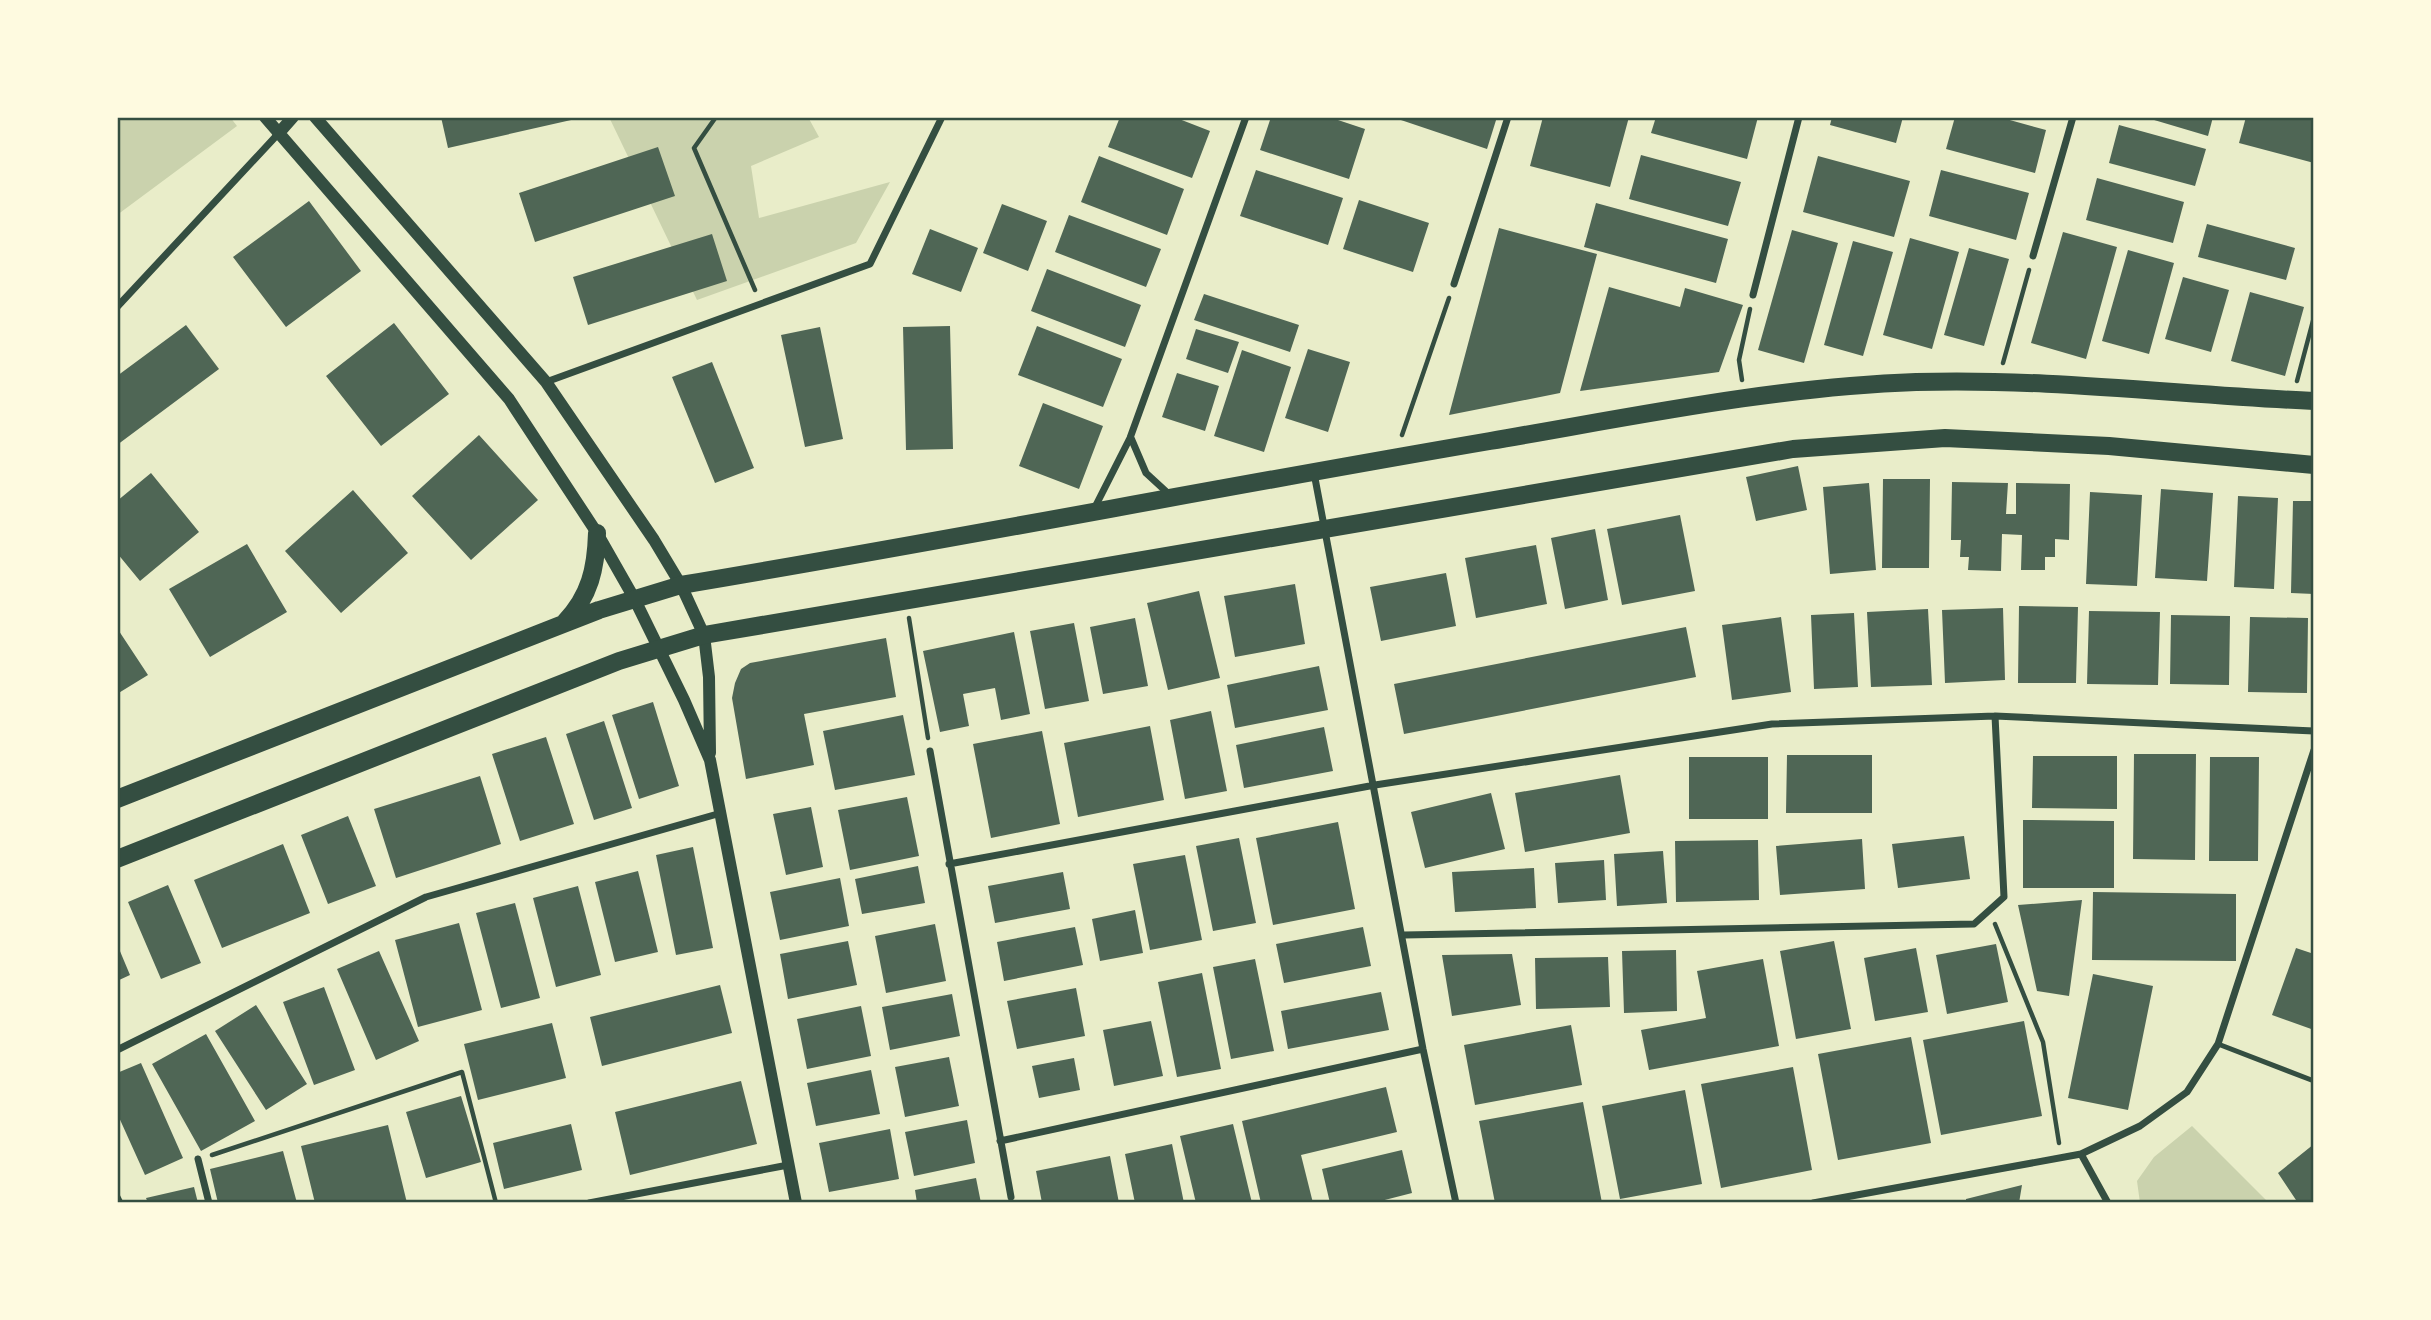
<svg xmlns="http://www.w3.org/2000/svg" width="2431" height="1320" font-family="Overpass,sans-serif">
<rect width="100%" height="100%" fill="#e9edc9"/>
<path fill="#cad2ad" d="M117 117H230L237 126 117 215Z
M609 117H808L819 137 751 166 759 218 890 182 856 243 697 300Z
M2192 1126 2269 1203H2140L2137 1181 2154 1157Z"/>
<path fill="#4f6655" d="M441 117H580V118L448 148Z
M1120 117H1174L1210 131 1192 178 1108 147Z
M1271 117H1329L1365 129 1349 179 1260 150Z
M1392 117H1497L1487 149Z
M1543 117H1629L1610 187 1530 166Z
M1656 117H1758L1747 159 1651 133Z
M1832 117H1903L1896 143 1830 125Z
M1955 117H1999L2046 130 2035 173 1946 149Z
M2144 117H2213L2208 136Z
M2246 117H2314V163L2239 143Z
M2119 125 2206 149 2195 186 2109 163Z
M658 147 675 196 535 242 519 193Z
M1641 155 1741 182 1728 226 1629 199Z
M1099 156 1184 189 1167 235 1081 202Z
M1818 156 1910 181 1894 237 1803 212Z
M1256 170 1343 198 1328 245 1240 216Z
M1941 170 2029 193 2016 240 1929 216Z
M2097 178 2184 202 2173 243 2086 220Z
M1359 200 1429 223 1413 272 1343 249Z
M309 201 361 271 286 327 233 257Z
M1596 203 1728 239 1716 283 1584 247Z
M1002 204 1047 221 1028 271 983 253Z
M1069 215 1161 249 1146 287 1055 252Z
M2207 224 2295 248 2286 280 2198 257Z
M1499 228 1597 254 1560 393 1449 415Z
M930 229 978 248 961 292 912 274Z
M1792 230 1838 243 1804 363 1758 350Z
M2063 232 2117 247 2086 359 2031 343Z
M712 234 727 281 588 325 573 277Z
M1910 238 1959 252 1932 349 1883 335Z
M1853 241 1893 252 1863 356 1824 345Z
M1969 248 2009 259 1984 346 1944 335Z
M2128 250 2174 263 2149 354 2102 341Z
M1047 269 1141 305 1125 347 1031 311Z
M2183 277 2229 290 2211 352 2165 339Z
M1609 287 1680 307 1685 288 1743 305 1719 372 1580 391Z
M2250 292 2304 307 2285 376 2231 361Z
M1204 294 1299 325 1290 352 1194 320Z
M394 323 449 394 381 446 326 376Z
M186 325 219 369 117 445V376Z
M950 326 953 449 906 450 903 327Z
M1037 326 1122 359 1103 407 1018 375Z
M820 327 843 439 805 447 781 335Z
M1196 329 1239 342 1228 373 1186 359Z
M1308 349 1350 362 1328 432 1285 418Z
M1242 350 1291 367 1264 452 1214 436Z
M712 362 754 468 715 483 672 377Z
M1177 373 1219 386 1205 431 1162 417Z
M1043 403 1103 426 1079 489 1019 466Z
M479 435 538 500 471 560 412 496Z
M1798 466 1807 510 1756 521 1746 477Z
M151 473 199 532 140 581 117 553V501Z
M1883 479H1930L1929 568H1882Z
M1952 482 2008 483 2006 514H2016V483L2070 484 2069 540 2055 539V557H2045V570H2021L2022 535 2002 534 2001 571 1968 570 1969 557H1960L1961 540H1951Z
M1869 483 1876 570 1830 574 1823 487Z
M2161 489 2213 493 2207 581 2155 578Z
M353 490 408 553 341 613 285 551Z
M2090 492 2142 495 2137 586 2086 584Z
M2238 496 2278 498 2274 589 2234 587Z
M2293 501H2314V594L2291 593Z
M1680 515 1695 591 1622 605 1607 529Z
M1595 529 1608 600 1565 609 1551 538Z
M247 544 287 612 210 657 169 589Z
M1536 545 1547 604 1476 618 1465 558Z
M1446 573 1456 626 1381 641 1370 587Z
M1295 584 1305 644 1235 657 1224 596Z
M1199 591 1220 678 1168 690 1147 603Z
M2019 606 2078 607 2076 683H2018Z
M2003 608 2005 680 1945 683 1942 610Z
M1928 609 1932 685 1871 687 1867 612Z
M2089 611 2160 612 2158 685 2087 684Z
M1854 613 1858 687 1814 689 1811 615Z
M2171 615 2230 616 2229 685 2170 684Z
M1781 617 1791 692 1732 700 1722 625Z
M2250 617 2308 618 2307 693 2248 692Z
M1135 618 1148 686 1103 694 1090 627Z
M1074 623 1089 701 1045 709 1030 631Z
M1686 627 1696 677 1404 734 1394 684Z
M117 628 148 675 117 694Z
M1014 632 1030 714 1001 720 995 688 963 694 969 726 940 732 923 651Z
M886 638 896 697 804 714 814 765 746 779 732 698 735 683 741 669 750 663Z
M1319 666 1328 710 1235 728 1227 685Z
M653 702 679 786 639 799 612 715Z
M1211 711 1227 791 1185 799 1170 720Z
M903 715 915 775 835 790 823 731Z
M604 721 632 808 594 820 566 734Z
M1150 726 1164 800 1078 817 1064 743Z
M1324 727 1333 771 1244 788 1236 745Z
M1042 731 1060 824 991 838 973 744Z
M546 737 574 824 520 841 492 754Z
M2134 754H2196L2195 860 2133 859Z
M1787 755H1872V813H1786Z
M2033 756H2117V809L2032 808Z
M1689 757H1768V819H1689Z
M2210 757H2259L2258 861H2209Z
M1620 775 1630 833 1525 852 1515 793Z
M480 776 501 844 396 878 374 809Z
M1491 793 1505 849 1425 868 1411 812Z
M907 797 919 856 850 870 838 810Z
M811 807 823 867 786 875 773 814Z
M348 816 376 886 328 904 301 835Z
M2023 820 2114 821V888H2023Z
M1338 822 1355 909 1273 925 1256 838Z
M1964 836 1970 879 1898 888 1892 844Z
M1239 838 1256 923 1213 931 1196 846Z
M1862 839 1865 889 1780 895 1776 846Z
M1758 840 1759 900 1676 902 1675 841Z
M283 844 310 913 222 948 194 880Z
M693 847 713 948 676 955 656 855Z
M1663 851 1667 903 1617 906 1614 854Z
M1185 855 1202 940 1150 950 1133 864Z
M1604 860 1606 900 1558 903 1555 863Z
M918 866 925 903 862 914 855 879Z
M1534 868 1536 908 1455 912 1452 872Z
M638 871 658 952 615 962 595 882Z
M1063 872 1070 909 995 923 988 886Z
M840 878 849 926 780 940 770 892Z
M168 885 201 963 161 979 128 902Z
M578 886 601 975 556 987 533 898Z
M2093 892 2236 894V961L2092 960Z
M2082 900 2069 996 2037 991 2018 905Z
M515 903 540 998 501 1008 476 913Z
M1135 910 1143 953 1100 961 1092 919Z
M459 923 482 1010 418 1027 395 940Z
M935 924 946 981 886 993 875 936Z
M1075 927 1083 965 1004 981 997 942Z
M1363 927 1371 966 1284 983 1276 944Z
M848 941 857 985 788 999 780 954Z
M1834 941 1851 1029 1796 1039 1780 951Z
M117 944 130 975 117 981Z
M1996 944 2008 1002 1947 1014 1936 955Z
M1916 948 1928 1012 1875 1021 1864 958Z
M2296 948 2314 954V1030L2272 1015Z
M1676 950 1677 1011 1624 1013 1622 951Z
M379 951 419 1041 376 1060 337 969Z
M1512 954 1521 1005 1452 1016 1442 955Z
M1608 957 1610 1007 1536 1009 1535 958Z
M1255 959 1274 1051 1231 1059 1213 967Z
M1763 959 1779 1046 1649 1070 1641 1030 1706 1018 1697 971Z
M1202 973 1221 1069 1177 1077 1158 982Z
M2093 974 2153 986 2128 1110 2068 1098Z
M720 985 732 1033 602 1066 590 1017Z
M324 987 355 1070 314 1085 283 1002Z
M1076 988 1085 1036 1017 1049 1007 1001Z
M1381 992 1389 1030 1288 1049 1281 1011Z
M952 994 960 1036 890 1050 882 1007Z
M256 1005 307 1084 266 1110 215 1031Z
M861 1006 871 1056 807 1069 797 1019Z
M1151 1021 1163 1076 1114 1086 1103 1030Z
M2024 1021 2042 1116 1941 1135 1923 1040Z
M552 1023 566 1078 478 1100 464 1044Z
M1571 1025 1582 1085 1475 1105 1464 1045Z
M206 1034 255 1121 201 1151 152 1064Z
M1911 1037 1931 1143 1838 1160 1818 1054Z
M949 1057 959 1106 905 1117 895 1067Z
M1074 1058 1080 1090 1039 1098 1032 1066Z
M141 1063 183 1158 145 1175 117 1113V1073Z
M1793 1067 1812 1170 1721 1188 1701 1084Z
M871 1070 880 1114 816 1126 807 1083Z
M741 1081 757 1144 630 1175 615 1112Z
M1386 1087 1397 1132 1301 1155 1313 1203H1261L1242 1121Z
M1685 1090 1702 1184 1620 1199 1602 1106Z
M461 1096 481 1162 426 1178 406 1112Z
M1583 1102 1602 1203H1495L1479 1121Z
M967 1120 975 1163 914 1176 905 1132Z
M571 1124 582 1170 504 1189 493 1143Z
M1233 1124 1252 1203H1196L1180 1136Z
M388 1125 407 1203H315L301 1146Z
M890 1129 899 1179 829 1192 819 1143Z
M1172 1144 1184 1203H1135L1125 1154Z
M2314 1144V1203H2298L2278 1173Z
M1402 1150 1412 1193 1373 1203H1330L1322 1169Z
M283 1151 297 1203H218L210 1169Z
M1110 1156 1119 1203H1042L1036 1171Z
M976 1178 981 1203H917L915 1190Z
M2022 1185 2019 1203H1966V1199Z
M194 1187 198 1203H148L146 1198Z"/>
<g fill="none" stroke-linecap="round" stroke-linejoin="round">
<path stroke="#344e41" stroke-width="4.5" d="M716 117 694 148 755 290
M2003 363 2029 270
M1742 380 1739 360 1750 309
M2297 381 2314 317
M1402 435 1449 298
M909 618 928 738
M1995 924 2043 1042 2059 1143
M212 1155 462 1072 496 1203"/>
<path stroke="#344e41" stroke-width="5" d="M2218 1044 2314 1081"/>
<path stroke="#344e41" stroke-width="7" d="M2033 256 2073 117
M1454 284 1508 117
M1753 295 1799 117
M117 307 278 134
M546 382 870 264 942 117
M1131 438 1146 473 1171 496
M1314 473 1423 1049 1456 1203
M1093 511 1130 438 1246 117
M930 751 1011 1197
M949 864 1375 785 1772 724 1995 716 2314 731
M1404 935 1974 924 2004 897 1995 716
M117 1050 426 897 721 813
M1000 1141 1423 1049
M2081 1154 2108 1203
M198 1159 209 1203
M117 1197 120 1203
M589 1203 788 1165
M1813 1203 2081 1154 2140 1126 2187 1092 2218 1044 2314 750"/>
<path stroke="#344e41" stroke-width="12" d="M265 117 509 399 597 533 634 598 684 700 710 760 796 1203
M315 117 546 382 654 540 681 585 704 635 709 677 710 753
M278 134 293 117"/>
<path stroke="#344e41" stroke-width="18" d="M565 622C590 596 596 568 597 533
M117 799 599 610 681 585C951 540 1220 487 1490 441 1631 417 1773 387 1916 382 2049 378 2181 395 2314 401
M117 859 619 661 704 635 1793 449 1945 438 2109 446 2314 465"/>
</g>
<rect width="2431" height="1320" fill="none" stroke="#fefae0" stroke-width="238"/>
<rect x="119" y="119" width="2193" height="1082" fill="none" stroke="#344e41" stroke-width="2.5"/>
</svg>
